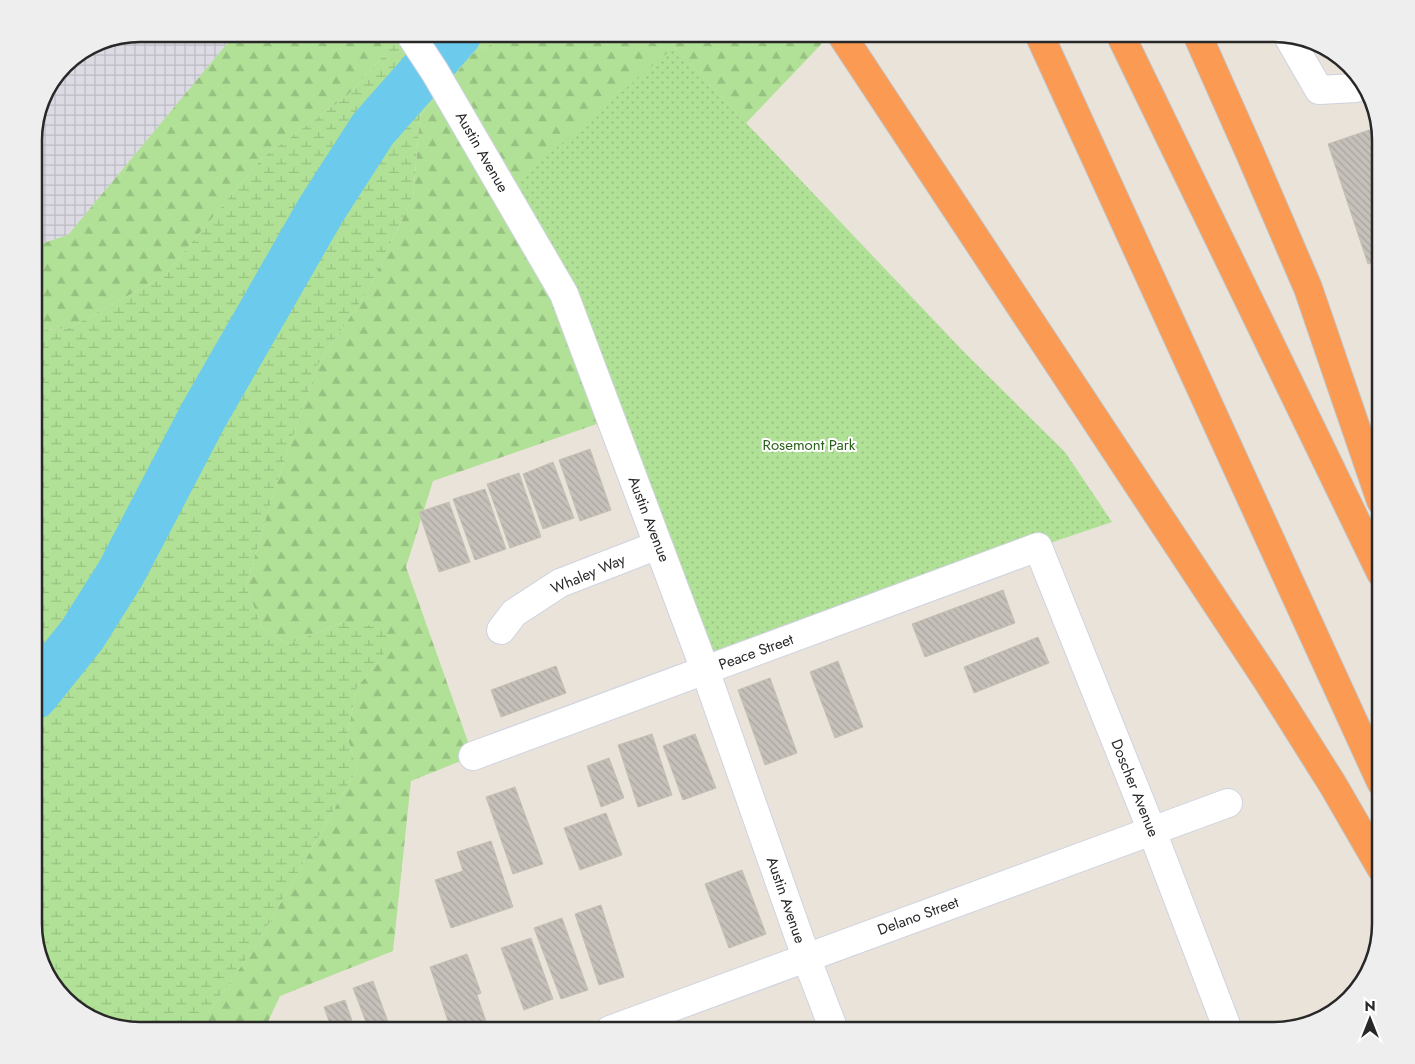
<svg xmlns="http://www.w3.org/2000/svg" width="1415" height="1064" font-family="Jost,sans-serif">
<defs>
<pattern id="industrial-grid" width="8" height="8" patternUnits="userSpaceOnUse" patternTransform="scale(1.25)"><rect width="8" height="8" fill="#dcdae2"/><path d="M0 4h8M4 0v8" fill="none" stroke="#bdbbc2"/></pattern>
<pattern id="forest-firs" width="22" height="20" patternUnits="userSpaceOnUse" patternTransform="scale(1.25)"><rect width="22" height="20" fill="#b0e196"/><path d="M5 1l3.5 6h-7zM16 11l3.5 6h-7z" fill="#97c181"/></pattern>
<pattern id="wetland-marsh" width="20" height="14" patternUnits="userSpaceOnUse" patternTransform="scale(1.25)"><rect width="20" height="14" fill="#b0e196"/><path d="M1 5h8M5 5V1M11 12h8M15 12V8" fill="none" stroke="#97c181"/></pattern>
<pattern id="park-dots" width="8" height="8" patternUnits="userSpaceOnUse" patternTransform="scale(1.25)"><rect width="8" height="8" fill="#b0e196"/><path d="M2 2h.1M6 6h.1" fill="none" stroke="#97c181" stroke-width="1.8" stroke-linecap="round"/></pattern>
<pattern id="building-back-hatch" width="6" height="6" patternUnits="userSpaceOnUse" patternTransform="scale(1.25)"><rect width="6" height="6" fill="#c5c0b9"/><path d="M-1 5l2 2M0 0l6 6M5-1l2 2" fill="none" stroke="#a9a59f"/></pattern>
</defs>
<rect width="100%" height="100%" fill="#eae3d9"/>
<path fill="url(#industrial-grid)" d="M140 34H235L68 235 34 246V133L45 93 70 60 100 42Z"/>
<path fill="url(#forest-firs)" d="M235 34H403L347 96 262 158 164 276 69 328 34 331V246L68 235Z
M512 34H831L746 123 674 47 611 419 433 481 406 567 473 756 411 781 393 951 280 996 264 1030H196L259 941 357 769 347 736 357 687 383 657 344 622 288 644 262 628 246 586 275 488 318 364 367 292 413 197 420 116 472 54Z"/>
<path fill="url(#wetland-marsh)" d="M403 34H512L472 54 420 116 413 197 367 292 318 364 275 488 246 586 262 628 288 644 344 622 387 628 383 657 357 687 347 736 357 769 259 941 196 1030H140L75 1008 45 971 34 930V331L69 328 164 276 262 158 347 96Z"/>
<path fill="url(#park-dots)" d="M674 47 964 352 1065 452 1112 522 1038 547 705 670 564 294 505 192Z"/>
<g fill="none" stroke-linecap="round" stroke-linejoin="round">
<path stroke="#6ccbec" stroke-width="9" d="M34 697 260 287 399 71 427 34"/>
<path stroke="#6ccbec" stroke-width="49" d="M34 695 82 635 121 573 203 416 321 210 373 129 457 34"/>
</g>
<path fill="url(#building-back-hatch)" stroke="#c5bfb3" d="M1378 127 1381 140V260L1368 264 1328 144Z
M590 449 611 510 580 521 559 460Z
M553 462 574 518 543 529 523 474Z
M519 473 541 537 510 548 487 484Z
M485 489 506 549 475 560 453 499Z
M449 502 470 562 439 572 419 512Z
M1003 590 1015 623 925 657 912 624Z
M1038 637 1049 663 974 693 964 667Z
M838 661 863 727 835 738 810 672Z
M556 666 566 693 501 717 491 690Z
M770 678 797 753 765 765 738 690Z
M652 734 672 795 638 807 618 745Z
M695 734 716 788 683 800 663 746Z
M609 758 624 798 601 807 587 766Z
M515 787 543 864 513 874 486 797Z
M606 813 622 855 580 870 564 828Z
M491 841 513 907 451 928 435 880 463 871 457 852Z
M742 870 766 934 729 948 705 884Z
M601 905 624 977 599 985 575 914Z
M562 918 588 990 561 999 534 928Z
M531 938 553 999 524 1010 501 948Z
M467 954 481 993 477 995 489 1030H451L430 967Z
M373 981 391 1030H369L353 988Z
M345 1000 355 1030H332L324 1007Z"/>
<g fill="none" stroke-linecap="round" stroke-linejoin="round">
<defs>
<path id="minor" d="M410 34 435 72 564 294 705 670 806 957 834 1030
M1289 38 1319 90 1356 88 1362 83
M501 630 514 613 560 583 658 545
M473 756 1038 547 1152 831 1228 1030
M610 1030 1228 803"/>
<path id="highway" d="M841 34 1267 680 1333 785 1381 868
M1039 34 1381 782
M1120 34 1381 573
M1197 34 1249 151 1308 288 1381 501"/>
</defs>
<use href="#minor" stroke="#cfd2e1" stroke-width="30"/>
<use href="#highway" stroke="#c3c3c3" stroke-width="30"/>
<use href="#minor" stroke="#fff" stroke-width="28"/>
<use href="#highway" stroke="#fb9a53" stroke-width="28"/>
</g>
<g text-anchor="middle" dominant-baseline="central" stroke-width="4" stroke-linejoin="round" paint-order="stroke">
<g font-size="15" fill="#282828" stroke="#fff">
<text transform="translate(482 152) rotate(60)">Austin Avenue</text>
<text transform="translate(649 519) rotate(69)">Austin Avenue</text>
<text transform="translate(588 574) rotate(-23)">Whaley Way</text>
<text transform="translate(756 652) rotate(-20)">Peace Street</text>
<text transform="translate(1135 788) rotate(68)">Doscher Avenue</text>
<text transform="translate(786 900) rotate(71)">Austin Avenue</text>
<text transform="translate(918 916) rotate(-20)">Delano Street</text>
</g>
<g font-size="15" fill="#2a621a" stroke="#fff">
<text x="809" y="445">Rosemont Park</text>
</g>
</g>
<path d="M0 0H1415V1064H0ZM140 42H1274A98 98 0 0 1 1372 140V924A98 98 0 0 1 1274 1022H140A98 98 0 0 1 42 924V140A98 98 0 0 1 140 42Z" fill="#eee" fill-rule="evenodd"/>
<path fill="none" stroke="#282828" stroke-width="2.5" d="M140 42H1274A98 98 0 0 1 1372 140V924A98 98 0 0 1 1274 1022H140A98 98 0 0 1 42 924V140A98 98 0 0 1 140 42Z"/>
<g transform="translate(1370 1019)" stroke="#ffffff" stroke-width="4" paint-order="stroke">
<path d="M0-4L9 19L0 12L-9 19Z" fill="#282828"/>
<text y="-8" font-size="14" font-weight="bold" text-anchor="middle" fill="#282828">N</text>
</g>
</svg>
